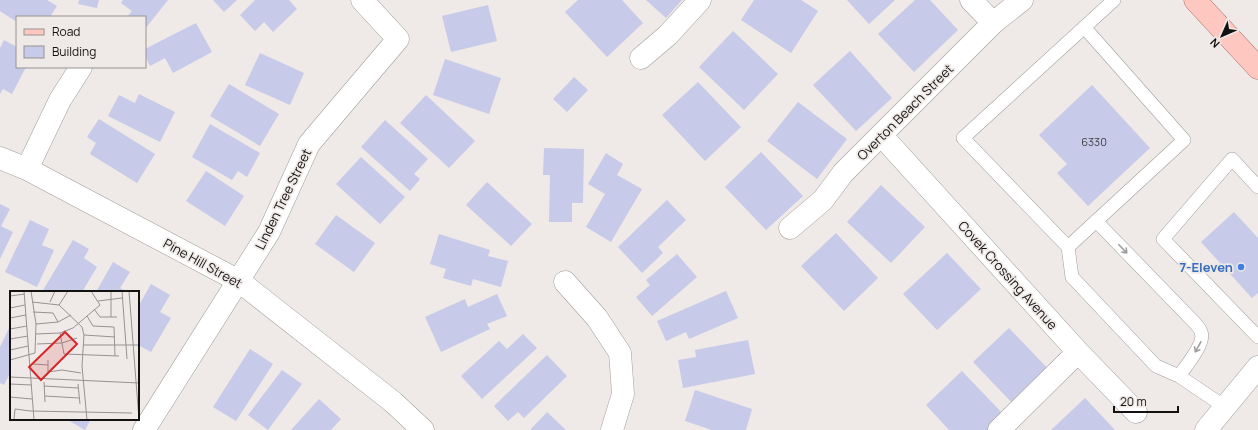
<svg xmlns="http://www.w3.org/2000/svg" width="1258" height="430" font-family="Manrope,sans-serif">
<rect width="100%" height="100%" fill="#efe9e7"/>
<path fill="#c7cae8" d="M0 0H47L57 6 50 17H32L30 16V17H17V22L0 11Z
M79 0H99L97 8 78 4Z
M123 0H168L145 29V17H127L132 11 121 3Z
M213 0H237L224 12Z
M255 0H289L297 9 273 32 264 22 255 31 240 15Z
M578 0H622L643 23 607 57 565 12Z
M646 0H682L666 18Z
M754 0H801L818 11 791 53 741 20Z
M847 0H895L869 24Z
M915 0H930L958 30 914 72 878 34Z
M488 5 497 41 451 52 442 16Z
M196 23 212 52 173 73 165 58 150 66 145 56V49Z
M733 31 778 74 744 110 699 67Z
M4 40 17 47V67H26L12 94 3 89 0 94V48Z
M850 51 892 98 856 131 813 85Z
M260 53 304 73 290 105 245 85Z
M445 59 501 78 489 114 433 95Z
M574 77 588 90 567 112 553 99Z
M698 82 741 127 705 161 662 115Z
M229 84 279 114 260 146 210 116Z
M1092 85 1150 148 1088 206 1057 173 1067 164 1039 135Z
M139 94 175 112 160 142 108 116 119 95 135 103Z
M426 95 475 141 449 168 400 123Z
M798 102 847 139 817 179 767 141Z
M99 119 155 154 137 183 90 154 96 143 87 137Z
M385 120 428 159 414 174 420 179 410 191 361 147Z
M210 124 260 153 247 177 238 171 232 180 192 157Z
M544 148 584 149 583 203H572V222H549L550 175H543Z
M761 152 803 196 766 230 725 187Z
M606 153 623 164 617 175 642 189 611 242 586 227 605 194 588 184Z
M361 157 405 197 380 224 336 184Z
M206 171 244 196 225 226 186 201Z
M487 182 532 224 511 246 466 205Z
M881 185 925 227 891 263 847 222Z
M667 200 686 220 658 247 663 253 642 273 618 247Z
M0 204 10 209 1 226 13 232 0 259Z
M1234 212 1258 238V293L1252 298 1201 242Z
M336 215 375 243 354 272 315 244Z
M30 220 49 229 42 245 54 250 37 287 5 272Z
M836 233 878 278 844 311 801 266Z
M439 234 490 250 488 256 508 261 501 287 473 279 471 286 443 278 446 269 430 264Z
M73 240 89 249 84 258 97 267 82 292H42Z
M947 253 981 289 937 330 903 294Z
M677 254 697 277 652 316 636 297 650 285 646 280Z
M113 262 130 272 120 288 128 292H96Z
M151 284 170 295 160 312 171 318 151 352 138 345V307Z
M726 291 738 318 689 339 686 332 666 341 657 321Z
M497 294 507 316 487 324 490 329 441 352 425 317 465 299 468 307Z
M11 324V371L4 385 0 383V347Z
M1009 328 1051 372 1015 406 973 362Z
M523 334 537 348 482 399 461 376 499 341 507 349Z
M748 340 755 374 683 388 678 360 696 357 695 350Z
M250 349 273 364 236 421 213 407Z
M547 355 567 376 524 418 518 412 508 421 494 406Z
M282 370 302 384 268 430 248 415Z
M962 371 1004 415 988 430H949L926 405Z
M695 390 752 409 746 430H712L685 421Z
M1085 398 1115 430H1051Z
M319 399 341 419 331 430H291Z
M547 412 566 430H530Z
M66 419H91L85 430Z"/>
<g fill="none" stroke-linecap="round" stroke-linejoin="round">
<defs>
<path id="service" d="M1084 27 1184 140 1068 247 963 138 1114 0
M1258 187 1232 159 1163 239 1258 337
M1096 221 1193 321C1196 324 1200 328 1201 332 1206 343 1185 367 1179 376
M1068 247 1072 277 1156 366 1179 376 1225 407"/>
<path id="minor" d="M971 0 993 23
M641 58 668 35 700 0
M882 136 1078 352 1136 412
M0 158 27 169 239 281 393 402 423 430
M27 169 60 100 81 67
M790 228 823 200 843 173 993 23 1022 0
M565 282 597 318 620 353 623 394 612 430
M144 430 269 232 309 144 398 39 362 0
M999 430 1078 352"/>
<path id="tertiary" d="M1206 430 1258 367"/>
<path id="primary" d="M1195 0 1258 68"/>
</defs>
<use href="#service" stroke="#a39d9b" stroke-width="14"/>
<use href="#minor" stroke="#a39d9b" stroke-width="23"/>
<use href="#tertiary" stroke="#a39d9b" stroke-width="23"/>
<use href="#primary" stroke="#ab7169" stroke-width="23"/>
<use href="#service" stroke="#fff" stroke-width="13"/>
<use href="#minor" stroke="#fff" stroke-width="22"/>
<use href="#tertiary" stroke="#fff" stroke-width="22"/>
<use href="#primary" stroke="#fec8c1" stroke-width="22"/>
</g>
<defs><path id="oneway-shaft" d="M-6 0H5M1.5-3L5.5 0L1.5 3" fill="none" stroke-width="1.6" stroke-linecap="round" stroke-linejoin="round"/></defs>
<g stroke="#a1a0a0">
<use href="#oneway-shaft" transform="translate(1123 249) rotate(46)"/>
<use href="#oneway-shaft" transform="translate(1198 347) rotate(119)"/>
</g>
<circle fill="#3f7fe0" stroke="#efe9e7" stroke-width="1.5" cx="1241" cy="267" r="4"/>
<g text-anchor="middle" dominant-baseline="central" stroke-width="3.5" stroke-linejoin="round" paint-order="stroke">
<g font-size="11" fill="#414047">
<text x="1094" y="141">6330</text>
</g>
<g font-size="13" fill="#141211" stroke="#efe9e7">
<text transform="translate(905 112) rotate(-45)">Overton Beach Street</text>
<text transform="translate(283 199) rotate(-64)">Linden Tree Street</text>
<text transform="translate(203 263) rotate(29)">Pine Hill Street</text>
<text transform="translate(1008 275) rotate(48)">Covek Crossing Avenue</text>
</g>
<g font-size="13" font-weight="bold" fill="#366cbe" stroke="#efe9e7" text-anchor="end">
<text x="1233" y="267">7-Eleven</text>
</g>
</g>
<g transform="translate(10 291)">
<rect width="129" height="129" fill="#efe9e7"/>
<path fill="none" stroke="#979391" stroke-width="1" d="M14 0 24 129M21 0 26 33M112 0 117 68M119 0 129 129M0 5 15 3M88 10 112 7M22 11 49 14 72 36 74 44 72 75 77 129M40 11 45 0M49 14 58 0M0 17 15 14M84 18 90 26H107M23 21 43 22 48 31M77 25 83 35 104 36 105 65M101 26V0M0 27 16 24M26 33 48 31 61 24M0 38 17 35M50 42 54 63 109 65M26 43 50 42 63 37 90 14 81 0M74 44 105 46M0 48 18 45M27 53 52 52 67 47M73 54H129M0 59 18 55M0 69 25 62 26 33M23 73 38 74M38 81 52 79 71 82M38 82V69M0 86 129 92M34 91 35 111M0 93 22 94M68 93 70 113M34 95 68 97M35 105 69 107M0 106 22 108M4 129 5 118 20 120 122 122"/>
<path fill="#d62828" fill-opacity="0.15" stroke="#d62828" stroke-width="2" d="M55 41 67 53 31 89 19 76Z"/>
<rect width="129" height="129" fill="none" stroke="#141211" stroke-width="2"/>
</g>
<rect x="16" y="16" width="130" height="52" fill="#efe9e7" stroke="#979391"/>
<rect x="24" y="29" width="20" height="6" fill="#fec8c1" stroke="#979391"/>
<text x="52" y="36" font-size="12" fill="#141211">Road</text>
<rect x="24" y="46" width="20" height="12" fill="#c7cae8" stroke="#979391"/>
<text x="52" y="56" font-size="12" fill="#141211">Building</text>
<g transform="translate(1222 36) rotate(225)" stroke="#efe9e7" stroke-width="3" paint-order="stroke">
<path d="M0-3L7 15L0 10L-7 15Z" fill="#141211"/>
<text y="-6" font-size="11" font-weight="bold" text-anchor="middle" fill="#141211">N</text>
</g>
<path d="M1114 406v6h64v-6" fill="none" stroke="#141211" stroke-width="2"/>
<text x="1120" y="406" font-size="12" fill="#141211" stroke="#efe9e7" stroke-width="3" paint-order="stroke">20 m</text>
</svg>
